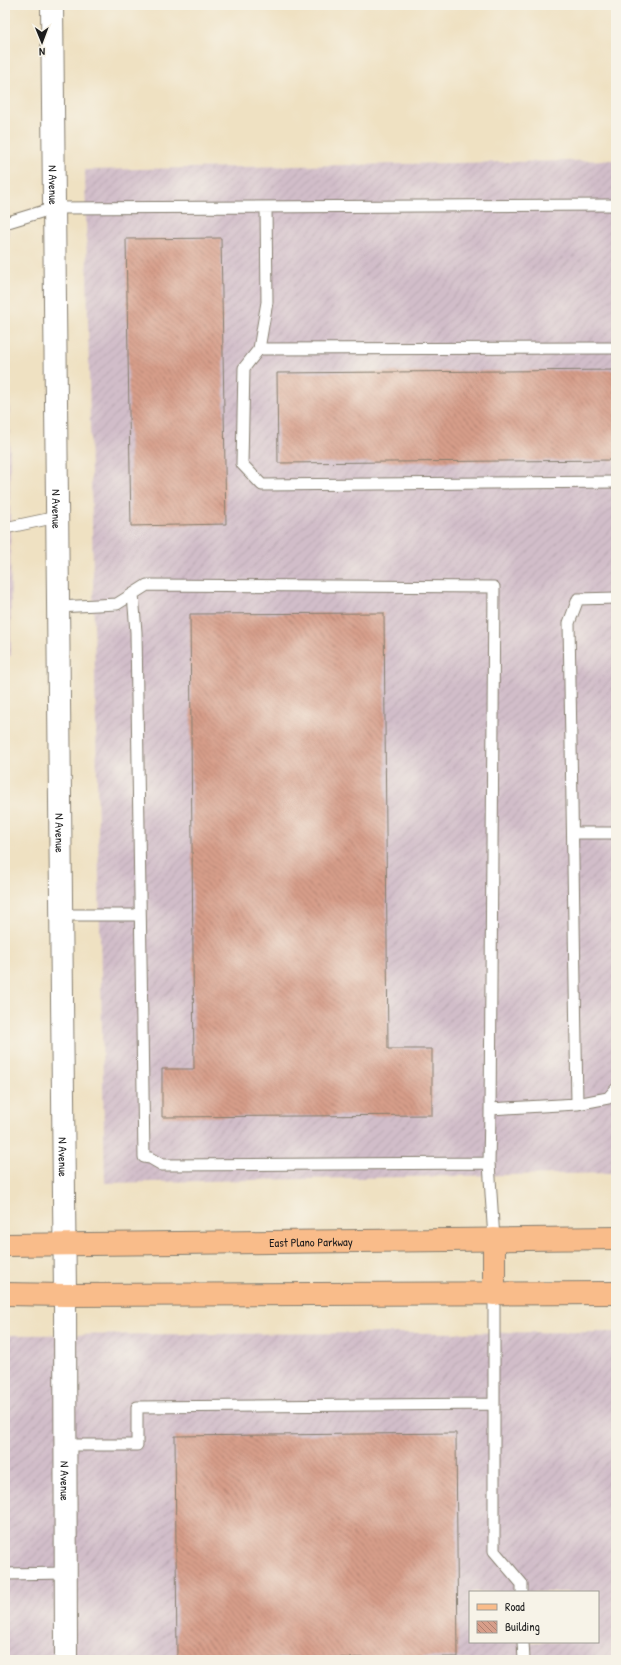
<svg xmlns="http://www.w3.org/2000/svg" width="621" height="1665" font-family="'Patrick Hand',sans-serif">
<defs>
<pattern id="industrial-furrows" width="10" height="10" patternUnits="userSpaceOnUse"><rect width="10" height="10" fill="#d1bdc9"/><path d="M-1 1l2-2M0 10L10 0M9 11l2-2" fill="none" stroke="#b3a2ac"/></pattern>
<pattern id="building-back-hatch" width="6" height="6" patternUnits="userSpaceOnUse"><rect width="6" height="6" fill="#d79e8a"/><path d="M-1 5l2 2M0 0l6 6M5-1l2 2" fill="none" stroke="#ae8070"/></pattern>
</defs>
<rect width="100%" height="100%" fill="#f7f3e8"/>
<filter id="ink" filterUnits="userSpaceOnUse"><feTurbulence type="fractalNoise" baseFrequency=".025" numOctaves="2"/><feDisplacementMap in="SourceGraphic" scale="8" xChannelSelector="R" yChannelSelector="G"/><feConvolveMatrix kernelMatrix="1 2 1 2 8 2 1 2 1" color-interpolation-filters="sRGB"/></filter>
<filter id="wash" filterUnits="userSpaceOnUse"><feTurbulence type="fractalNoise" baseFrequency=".012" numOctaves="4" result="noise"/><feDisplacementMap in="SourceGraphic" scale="16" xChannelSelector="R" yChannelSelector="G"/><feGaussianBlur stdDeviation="0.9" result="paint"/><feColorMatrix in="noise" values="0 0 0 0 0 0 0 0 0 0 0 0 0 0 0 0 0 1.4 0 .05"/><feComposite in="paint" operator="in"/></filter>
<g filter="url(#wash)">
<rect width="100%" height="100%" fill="#efe1c2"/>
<path fill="url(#industrial-furrows)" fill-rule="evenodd" d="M616 160V1173L105 1183 85 170Z
M8 169 11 656H5V170Z
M616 1332V1660H5V1335ZM470 1592H598V1642H470Z"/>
<g id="blocks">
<path fill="url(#building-back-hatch)" d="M221 238 226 524 131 526 126 239Z
M616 370V460L278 463 277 373Z
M384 613 388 1049H432V1115L162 1117V1069H194L190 614Z
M456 1433 458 1657 177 1659 175 1436Z"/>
</g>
</g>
<g filter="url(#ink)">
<use href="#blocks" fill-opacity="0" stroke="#867e6f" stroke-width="1"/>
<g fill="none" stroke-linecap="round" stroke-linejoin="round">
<defs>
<path id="lane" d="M266 207 267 302 259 349 244 368 242 464 262 485 616 482
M5 223 54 208 616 205
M259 349 616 348
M5 528 57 517
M133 594 136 632 144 1157 150 1158 162 1165 489 1163
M58 607 117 604 147 585 494 587 490 1114 489 1163 494 1239
M573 833H616
M61 915H140
M577 1104 608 1098 616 1089
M490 1109 577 1104 569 623 578 599 616 598
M494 1294V1551L522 1584V1592
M66 1445H137V1407L493 1404
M5 1574 66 1573
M523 1642 524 1660"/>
<g id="street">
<path id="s1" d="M52 5 65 1295 66 1660"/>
</g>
<g id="primary">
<path id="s2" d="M5 1245 616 1238"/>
<path d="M5 1294 65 1295 616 1293"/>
<path d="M494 1294V1239"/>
</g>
</defs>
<use href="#lane" stroke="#867e6f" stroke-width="13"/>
<use href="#street" stroke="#867e6f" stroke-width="24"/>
<use href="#primary" stroke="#867e6f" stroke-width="24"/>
<use href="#lane" stroke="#fff" stroke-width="11"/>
<use href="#street" stroke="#fff" stroke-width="22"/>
<use href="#primary" stroke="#f9bc8a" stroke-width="22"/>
</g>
</g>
<g text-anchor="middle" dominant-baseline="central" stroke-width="3.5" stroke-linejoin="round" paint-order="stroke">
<g font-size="12" fill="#1c1c1c" stroke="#f7f3e8">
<text stroke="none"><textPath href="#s1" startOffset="180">N Avenue</textPath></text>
<text stroke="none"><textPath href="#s1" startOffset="504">N Avenue</textPath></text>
<text stroke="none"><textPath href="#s1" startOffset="828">N Avenue</textPath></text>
<text stroke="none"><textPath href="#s1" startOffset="1152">N Avenue</textPath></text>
<text stroke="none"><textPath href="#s2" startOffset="306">East Plano Parkway</textPath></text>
<text stroke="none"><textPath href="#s1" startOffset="1476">N Avenue</textPath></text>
</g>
</g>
<rect width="621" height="1665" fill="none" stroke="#f7f3e8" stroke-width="20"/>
<rect x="469" y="1591" width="130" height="52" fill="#f7f3e8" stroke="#9f9d96"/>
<rect x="477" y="1604" width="20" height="6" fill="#f9bc8a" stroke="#9f9d96"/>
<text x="505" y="1611" font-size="12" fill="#1c1c1c">Road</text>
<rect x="477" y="1621" width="20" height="12" fill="url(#building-back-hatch)" stroke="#9f9d96"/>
<text x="505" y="1631" font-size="12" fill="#1c1c1c">Building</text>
<g transform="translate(42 42) rotate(179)" stroke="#f7f3e8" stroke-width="3" paint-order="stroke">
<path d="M0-3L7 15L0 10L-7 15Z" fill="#1c1c1c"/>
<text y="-6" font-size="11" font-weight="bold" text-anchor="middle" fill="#1c1c1c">N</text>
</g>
</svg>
